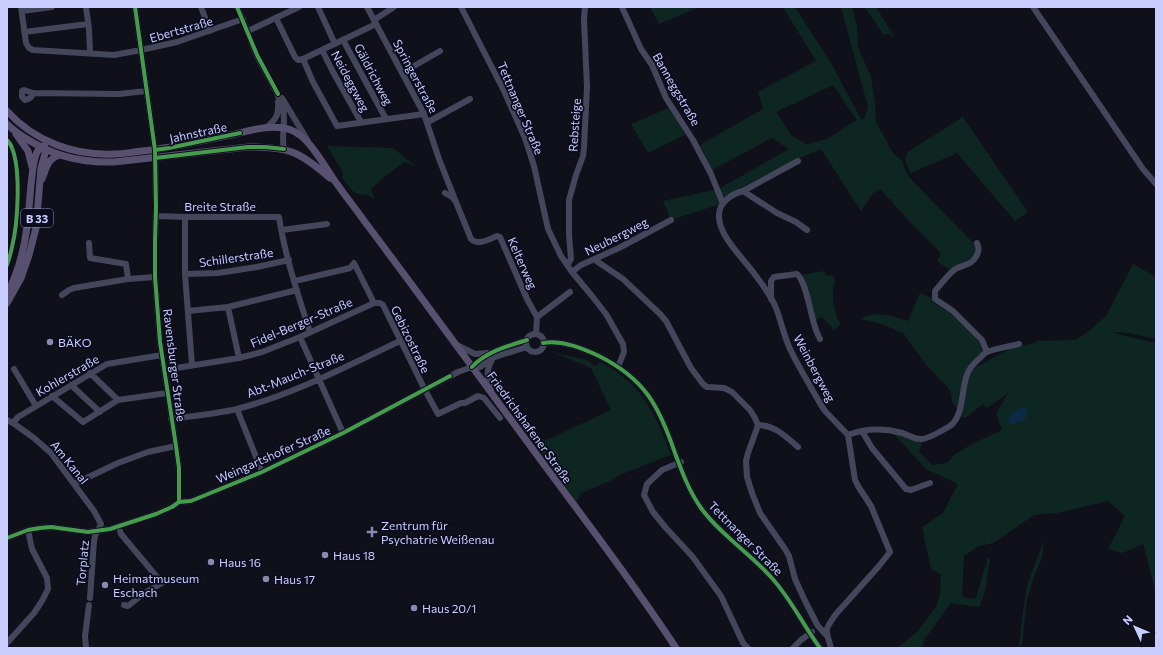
<svg xmlns="http://www.w3.org/2000/svg" width="1163" height="655" font-family="Commissioner,sans-serif">
<rect width="100%" height="100%" fill="#10101b"/>
<path fill="#0e2622" fill-rule="evenodd" d="M650 7H700L659 24Z
M783 7H795L832 65 861 119H864L868 107 841 7H852L857 27 858 47 871 77 875 103 876 122 893 153 902 161 906 172 909 177 976 246 975 256 950 270 937 261 941 253 910 222 881 190 873 193 861 211 821 149 797 159 726 196 720 204 671 220 663 201 719 189 789 149 772 138 712 170 700 145 763 109 758 92 816 61ZM833 85 857 120 827 139 807 144 792 136 776 112Z
M865 7H876L895 38 890 34H883Z
M671 107 685 135 648 153 631 124Z
M963 117 1028 212 1015 221 957 153 911 173C906 165 903 158 909 151Z
M327 146 393 148 417 167 404 162 378 182 371 189 374 198 373 199C366 192 366 196 358 194 351 192 346 182 342 177L343 173Z
M1133 264 1156 277V339L1129 333 1112 332 1121 335 1156 343V593L1143 544 1122 553 1108 549 1125 516 1108 501 1057 513 1034 515 993 543 979 546 964 556 962 596 969 599 976 598 988 557 990 559 985 592 979 607 951 603 924 640 922 648H897L917 632 937 605 940 594 941 574 931 569 922 527 943 513 958 484 926 469 894 434 923 441 919 451 932 465 947 463 955 454 976 442 1002 430 996 414 1008 393 987 408 983 404 965 418 961 416 965 387 973 369 1013 347 1036 343V341L1076 340 1089 331 1106 316Z
M823 271 827 276 832 275C837 281 834 284 833 290 832 298 835 319 841 324L834 330 822 317 816 320 801 275Z
M920 293 932 298V302L945 310 953 311 983 346 982 354 970 364 958 409 953 404 950 390 927 366 904 334 882 324 860 319C877 310 891 316 908 321Z
M552 352 587 360 595 366 601 362C643 386 654 411 671 455L622 474 610 481 581 493 576 502 540 452 531 432H533L542 439 547 440 611 410 591 368Z
M1044 540 1042 558 1034 576 1027 600 1022 644 1019 648 1022 618 1027 585Z"/>
<path fill="#0b2940" d="M1025 406 1028 409 1026 418 1023 421 1010 425 1008 421 1010 413Z"/>
<g fill="none" stroke-linecap="round" stroke-linejoin="round">
<path stroke="#44475c" stroke-width="6" d="M21 7 26 43 29 48 33 50 114 55 141 50 177 42 243 19
M86 7 89 29 90 53
M135 7 155 150 156 208 155 242V277L160 342 176 446 179 468V502
M201 7 210 31
M237 7C245 23 250 40 257 56 266 74 278 90 283 109 286 122 281 135 284 149
M318 7 335 44
M367 7 424 114 439 159 456 202
M461 7 505 93 525 138 534 166 548 229 561 256 572 272 592 296 606 314 623 344 624 352 618 367
M622 7 641 49 652 65 666 98 693 140 711 174 723 204
M1033 7 1143 169 1156 184
M22 11 52 7
M276 18 295 57 298 60 303 59 376 24
M374 20 394 7
M248 31 299 7
M24 32 88 24
M343 40 386 119
M322 50 333 72 361 122
M303 59 313 82 337 126 424 114
M402 73 440 51
M33 93C32 97 30 99 25 100L22 97V91L24 90 33 93 119 94 146 91
M282 98 308 141
M428 122 470 99
M266 128C276 119 279 116 278 102
M743 191 798 161
M445 193 452 197 456 202 471 239C478 246 489 239 497 236L500 237 527 299 537 317 536 334
M156 216 185 217H279C285 256 298 295 310 332
M185 217V274L192 365
M282 230 327 224
M807 230 796 222 777 213 743 191C732 194 719 202 719 215 718 235 742 257 753 272 761 283 771 295 776 308 781 321 784 336 790 349 799 368 811 387 821 405L825 411 848 435 855 480 858 486 871 506 890 552 879 566 836 614C823 632 826 629 831 648
M89 243 90 258 126 264 128 279
M977 243C979 248 979 250 977 255 972 266 963 264 954 270 947 276 941 284 935 291V299L953 311 982 340 987 352
M595 260 623 279 660 314 666 321 691 368 703 384 707 387 724 388 732 392 750 410 755 418 758 425 756 431 748 453 746 461 747 477 752 493 760 513 785 549 789 556 795 579 806 603 818 626 827 636
M567 265 571 259 569 234V200L576 175 583 156 584 148 587 87 584 19 585 7
M572 272 581 265 619 248 671 220
M185 274 218 273 257 267 289 260
M295 281 350 268 354 263 374 303
M62 295 69 290 74 288 128 279 155 277
M771 299V281L774 277 797 274C806 281 811 316 815 327 816 331 818 335 820 339
M228 307 239 358
M188 311 228 307 297 290
M537 317 570 292
M526 343a9 9 0 1 1 18 0a9 9 0 1 1-18 0Z
M300 337 343 433
M543 343C562 340 582 348 599 356 645 379 659 406 675 453 682 472 689 491 701 508 720 534 748 552 770 576 790 597 803 625 820 648
M457 345 475 354 487 353
M472 367C486 352 507 346 527 340
M14 369 36 406
M164 370 239 358 262 352 300 337 374 303H380L383 305 425 390 438 414 461 403H465L478 396 484 398 500 418
M90 373 118 400
M71 385 100 412
M491 391C488 379 485 372 492 360
M52 396 83 422 118 400 167 393
M237 409 262 472
M171 419C193 416 216 414 237 409 294 394 347 366 400 341
M7 420 13 423 34 438 51 453 94 511 101 524 95 536 94 541 90 598
M13 423 18 417 107 364 162 355
M758 425C776 426 785 436 798 447
M862 431 872 448 906 489 911 490 930 483
M848 435C866 428 883 428 902 433 909 435 915 440 922 439 930 438 943 430 950 426 964 416 961 390 967 375 969 368 974 363 980 358 982 356 984 353 987 352 993 349 1011 346 1019 344
M681 462 662 470 647 484 644 495 653 512 666 528 692 556 721 596 743 643 748 648
M74 484 118 463 148 452 176 446
M119 527 121 534 162 583 143 594 128 606 124 605
M7 538 28 530 40 528 51 527 88 532 110 529 156 514 172 507 179 502 191 501 262 472 343 433 458 372 472 367H480L492 358 504 354 527 347
M7 643 34 613 42 601 48 589 47 578 32 549 28 530
M86 648 85 636 89 605
M793 648 801 640 812 632"/>
<path stroke="#57516f" stroke-width="7" d="M7 111C34 141 74 156 114 154 123 154 132 152 142 151 172 148 201 141 231 135 248 131 274 123 291 130 310 137 325 168 337 184 346 197 356 209 365 222 423 299 480 378 537 455 584 519 633 582 676 648
M7 124C13 130 20 135 27 139 53 156 82 163 114 162L248 147C289 147 299 151 330 178
M16 134 28 151 32 167
M42 179C47 167 47 159 60 155
M7 294C18 273 24 250 27 227 30 205 30 183 34 162 35 156 37 149 43 146
M7 303 21 278 29 255 36 228 41 168 46 150 45 147"/>
<defs>
<path id="cycleway" d="M135 7 155 150 156 208 155 242V277L160 342 176 446 179 468V502
M237 7 257 55 278 94
M7 140C9 142 11 145 12 148 21 170 18 223 12 247 11 253 9 259 7 265
M155 150 169 148 240 133
M155 158 248 147H265L284 149
M543 343C562 340 582 348 599 356 645 379 659 406 675 453 682 472 689 491 701 508 720 534 748 552 770 576 790 597 803 625 820 648
M472 367C486 352 507 346 527 340
M7 538 28 530 40 528 51 527 88 532 110 529 156 514 172 507 179 502 191 501 262 472 343 433 450 376"/>
</defs>
<use href="#cycleway" stroke="#0c0c1f" stroke-width="6"/>
<use href="#cycleway" stroke="#469c4c" stroke-width="4"/>
</g>
<g fill="#888baf" stroke="#0c0c1f" stroke-width="1.5">
<circle cx="50" cy="342" r="4"/>
<path d="M370 526h4v4h4v4h-4v4h-4v-4h-4v-4h4z"/>
<circle cx="325" cy="555" r="4"/>
<circle cx="211" cy="562" r="4"/>
<circle cx="266" cy="579" r="4"/>
<circle cx="105" cy="585" r="4"/>
<circle cx="414" cy="608" r="4"/>
</g>
<g text-anchor="middle" dominant-baseline="central" stroke-width="3.5" stroke-linejoin="round" paint-order="stroke">
<rect fill="#0c0c1f" stroke="#9093bc" stroke-width="1" x="21" y="209" width="32" height="18" rx="3"/>
<g font-size="11" font-weight="bold" fill="#c9cdff">
<text x="37" y="218">B 33</text>
</g>
<g font-size="12" fill="#c9cdff" stroke="#0c0c1f">
<text transform="translate(181 29) rotate(-16)">Ebertstraße</text>
<text transform="translate(374 74) rotate(62)">Gäldrichweg</text>
<text transform="translate(416 76) rotate(62)">Springerstraße</text>
<text transform="translate(351 81) rotate(62)">Neideggweg</text>
<text transform="translate(677 89) rotate(60)">Banneggstraße</text>
<text transform="translate(521 108) rotate(67)">Tettnanger Straße</text>
<text transform="translate(574 125) rotate(-86)">Rebsteige</text>
<text transform="translate(198 132) rotate(-12)">Jahnstraße</text>
<text x="220" y="206">Breite Straße</text>
<text transform="translate(616 236) rotate(-27)">Neubergweg</text>
<text transform="translate(236 257) rotate(-8)">Schillerstraße</text>
<text transform="translate(523 263) rotate(66)">Kelterweg</text>
<text transform="translate(301 322) rotate(-23)">Fidel-Berger-Straße</text>
<text transform="translate(411 339) rotate(64)">Gebizostraße</text>
<text transform="translate(175 365) rotate(83)">Ravensburger Straße</text>
<text transform="translate(815 368) rotate(62)">Weinbergweg</text>
<text transform="translate(295 374) rotate(-22)">Abt-Mauch-Straße</text>
<text transform="translate(67 375) rotate(-30)">Kohlerstraße</text>
<text transform="translate(530 427) rotate(54)">Friedrichshafener Straße</text>
<text transform="translate(273 454) rotate(-24)">Weingartshofer Straße</text>
<text transform="translate(70 462) rotate(51)">Am Kanal</text>
<text transform="translate(746 538) rotate(45)">Tettnanger Straße</text>
<text transform="translate(82 563) rotate(-85)">Torplatz</text>
</g>
<g font-size="12" fill="#c9cdff" stroke="#0c0c1f" text-anchor="start">
<text x="58" y="342">BÄKO</text>
<text x="381" y="525">Zentrum für<tspan x="381" dy="14">Psychatrie Weißenau</tspan></text>
<text x="333" y="555">Haus 18</text>
<text x="219" y="562">Haus 16</text>
<text x="113" y="578">Heimatmuseum<tspan x="113" dy="14">Eschach</tspan></text>
<text x="274" y="579">Haus 17</text>
<text x="422" y="608">Haus 20/1</text>
</g>
</g>
<rect width="1163" height="655" fill="none" stroke="#c9cdff" stroke-width="16"/>
<g transform="translate(1135 627) rotate(314)" stroke="#0c0c1f" stroke-width="3" paint-order="stroke">
<path d="M0-3L7 15L0 10L-7 15Z" fill="#c9cdff"/>
<text y="-6" font-size="11" font-weight="bold" text-anchor="middle" fill="#c9cdff">N</text>
</g>
</svg>
